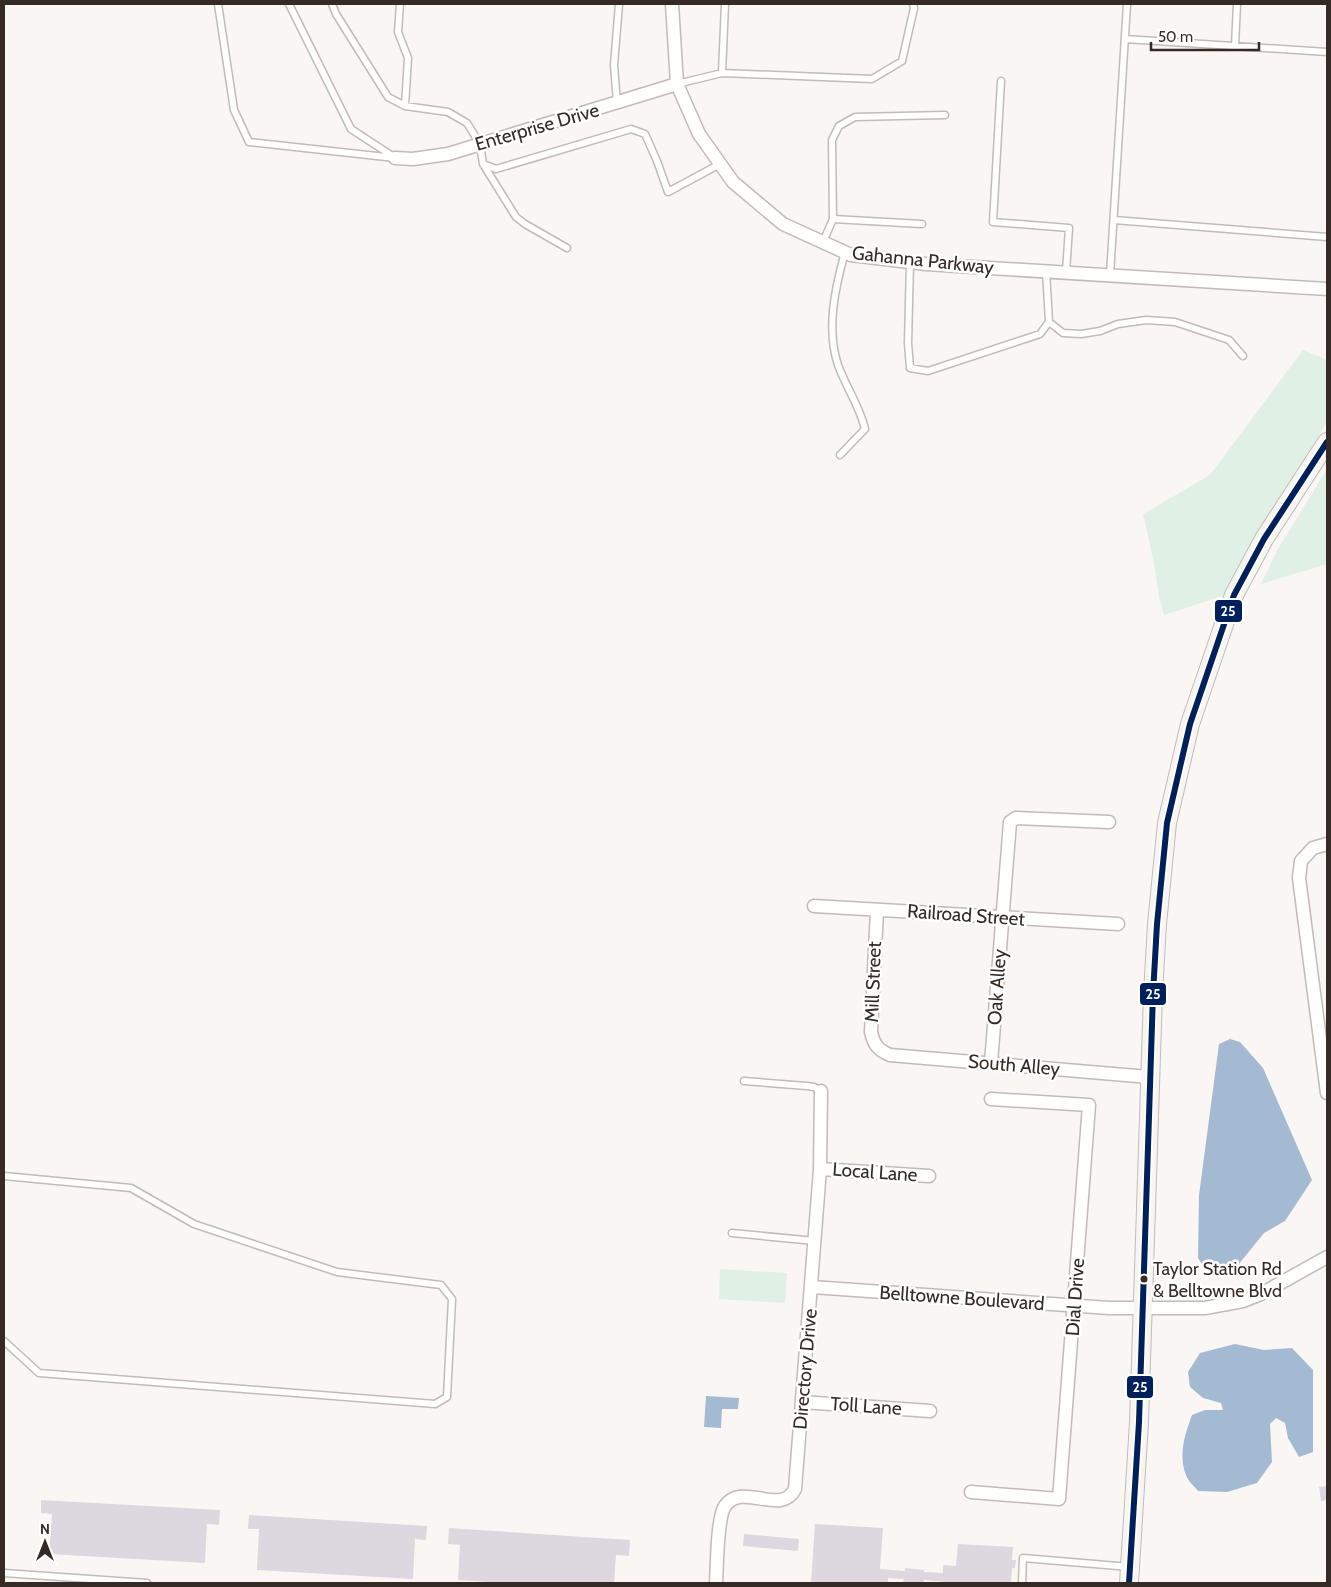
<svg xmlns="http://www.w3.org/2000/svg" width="1331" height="1587" font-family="Cabin,sans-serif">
<rect width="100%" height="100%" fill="#faf6f4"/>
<path fill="#e0f0e5" d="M1303 350 1327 360V422L1256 540 1228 594 1164 615 1159 597 1154 563 1143 514 1210 475Z
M1327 469V564L1261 584 1278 549Z
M720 1269 787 1273 785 1303 719 1299Z"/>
<path fill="#a4bad2" d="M1230 1039 1240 1042 1263 1068 1312 1180 1285 1221 1264 1233 1234 1270 1221 1272 1205 1269 1198 1258 1199 1195 1219 1044Z
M1235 1344 1264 1350 1292 1348 1313 1370V1452L1299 1457 1288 1438 1285 1423 1276 1418 1270 1424 1272 1462 1257 1483 1227 1492 1198 1491C1194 1486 1188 1481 1186 1475 1178 1455 1185 1434 1192 1415L1205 1410H1223L1221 1403 1203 1398 1190 1387 1188 1372 1200 1353Z
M706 1396 739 1398 738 1409H722L721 1428 704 1427Z"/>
<path fill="#ddd8df" d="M1327 1486V1500L1321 1501 1319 1487Z
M41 1500 220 1510 219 1525 207 1524 205 1563 49 1554 52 1514 41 1513Z
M249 1515 427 1526 426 1540 415 1539 413 1579 257 1570 259 1529H248Z
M815 1524 883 1528 880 1569 905 1571V1568L924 1570V1572L943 1573V1565L956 1566 958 1544 1013 1547 1012 1560H1016L1015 1568H1012L1011 1583H956L924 1580 923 1583 903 1582 904 1579 888 1578V1583H811Z
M449 1528 630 1540 629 1556 616 1555 614 1583H504L458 1580 460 1545 448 1544Z
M744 1534 799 1539 798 1551 743 1546Z"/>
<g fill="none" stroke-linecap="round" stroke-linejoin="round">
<defs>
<path id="lane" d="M218 4 234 110 249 142 395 158
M289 4 351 129 394 157
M332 4 336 14 388 97 405 106 448 112 467 123 480 144 483 164 496 169 631 129 645 134 657 161 668 192 720 164
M400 4 398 32 408 58 405 106
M1125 39 1327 52
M1235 46 1237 4
M722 73 725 4
M1001 81 993 222 1069 228 1066 272
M677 84 722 73 872 79 902 61 914 8 913 4
M617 103 614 65 619 4
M483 164 516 217 525 224 567 248
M833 219 922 224
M1114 220 1327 237
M823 242 833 219 832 140 839 126 855 117 945 115
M910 262 908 343 910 368 928 371 1040 334 1049 322 1046 271
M1110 275 1127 4
M1049 322 1063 333 1081 334 1100 331 1118 324 1146 320 1175 322 1229 340 1243 356
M840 455 865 429C860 407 846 387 838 365 826 329 835 288 845 252
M744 1081 807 1086 814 1087 821 1091
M4 1176 131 1188 194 1224 337 1272 441 1285 452 1299 447 1397 435 1404 39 1373 4 1341
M732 1233 815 1241
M4 1573 147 1583
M1022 1583 1023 1558 1130 1567"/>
<path id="street" d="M672 4 677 84 699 134 733 182 783 224 851 255 926 264 1327 289
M395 158 413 159 448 154 677 84
M1327 844 1313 848 1301 861 1299 878 1327 1093
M814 906 1118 924
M877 910 871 1032C874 1045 878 1050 890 1055L1149 1077
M991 1063 1010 822 1016 818 1109 822
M820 1169 929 1176
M812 1287 1109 1308H1205L1243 1301 1261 1294 1327 1257
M802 1402 930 1411
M971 1492 1059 1499 1089 1105 991 1099
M716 1583C717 1568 717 1517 725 1506 742 1481 781 1517 795 1489L820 1169 821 1091"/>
<path id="secondary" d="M1129 1583 1139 1422 1153 994 1157 924 1167 823 1190 724 1234 595 1264 539 1327 442"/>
</defs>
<use href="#lane" stroke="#c2bbb8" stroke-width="9"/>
<use href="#street" stroke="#c2bbb8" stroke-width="15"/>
<use href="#secondary" stroke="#c2bbb8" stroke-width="20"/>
<use href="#lane" stroke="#fefefd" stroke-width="6"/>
<use href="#street" stroke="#fefefd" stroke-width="12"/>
<use href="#secondary" stroke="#f7f5f1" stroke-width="18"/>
<defs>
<path id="bus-1" d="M1129 1583 1139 1422 1153 994 1157 924 1167 823 1190 724 1234 595 1264 539 1327 442"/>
</defs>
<use href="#bus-1" stroke="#fff" stroke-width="10"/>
<use href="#bus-1" stroke="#00205b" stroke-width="6"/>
</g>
<circle fill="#362b24" stroke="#fff" stroke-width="2" cx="1144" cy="1279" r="4.5"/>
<g text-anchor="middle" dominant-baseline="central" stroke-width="5" stroke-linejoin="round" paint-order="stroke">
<g font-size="18" fill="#362b24" stroke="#fff" text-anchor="start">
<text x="1153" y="1269">Taylor Station Rd<tspan x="1153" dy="22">&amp; Belltowne Blvd</tspan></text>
</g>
<g font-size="19" fill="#362b24" stroke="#fff">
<text transform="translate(537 127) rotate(-16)">Enterprise Drive</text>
<text transform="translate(923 260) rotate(6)">Gahanna Parkway</text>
<text transform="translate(966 915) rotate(4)">Railroad Street</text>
<text transform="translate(873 982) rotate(-88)">Mill Street</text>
<text transform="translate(997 987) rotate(-86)">Oak Alley</text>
<text transform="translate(1014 1065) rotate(5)">South Alley</text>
<text transform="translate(875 1172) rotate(4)">Local Lane</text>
<text transform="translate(1075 1297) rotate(-86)">Dial Drive</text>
<text transform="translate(962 1298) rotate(4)">Belltowne Boulevard</text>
<text transform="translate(805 1369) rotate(-85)">Directory Drive</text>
<text transform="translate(866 1406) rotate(4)">Toll Lane</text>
</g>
</g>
<g stroke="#fff" stroke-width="2">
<rect x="1214" y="599" width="29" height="24" rx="5" fill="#00205b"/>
<rect x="1139" y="982" width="28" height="24" rx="5" fill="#00205b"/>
<rect x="1126" y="1375" width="28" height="24" rx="5" fill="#00205b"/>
</g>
<g font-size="14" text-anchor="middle" font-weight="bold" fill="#fff">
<text x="1228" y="616">25</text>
<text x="1153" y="999">25</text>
<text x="1140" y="1392">25</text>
</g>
<rect width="1331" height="1587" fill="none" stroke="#362b24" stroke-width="10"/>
<g transform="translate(45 1542)" stroke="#ffffff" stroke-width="4" paint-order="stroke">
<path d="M0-4L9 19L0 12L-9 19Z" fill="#362b24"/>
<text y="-8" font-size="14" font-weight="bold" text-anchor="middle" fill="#362b24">N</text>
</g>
<path d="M1151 42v8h108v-8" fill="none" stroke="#362b24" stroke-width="2.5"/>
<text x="1158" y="42" font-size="15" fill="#362b24" stroke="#ffffff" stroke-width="4" paint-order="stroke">50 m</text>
</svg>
